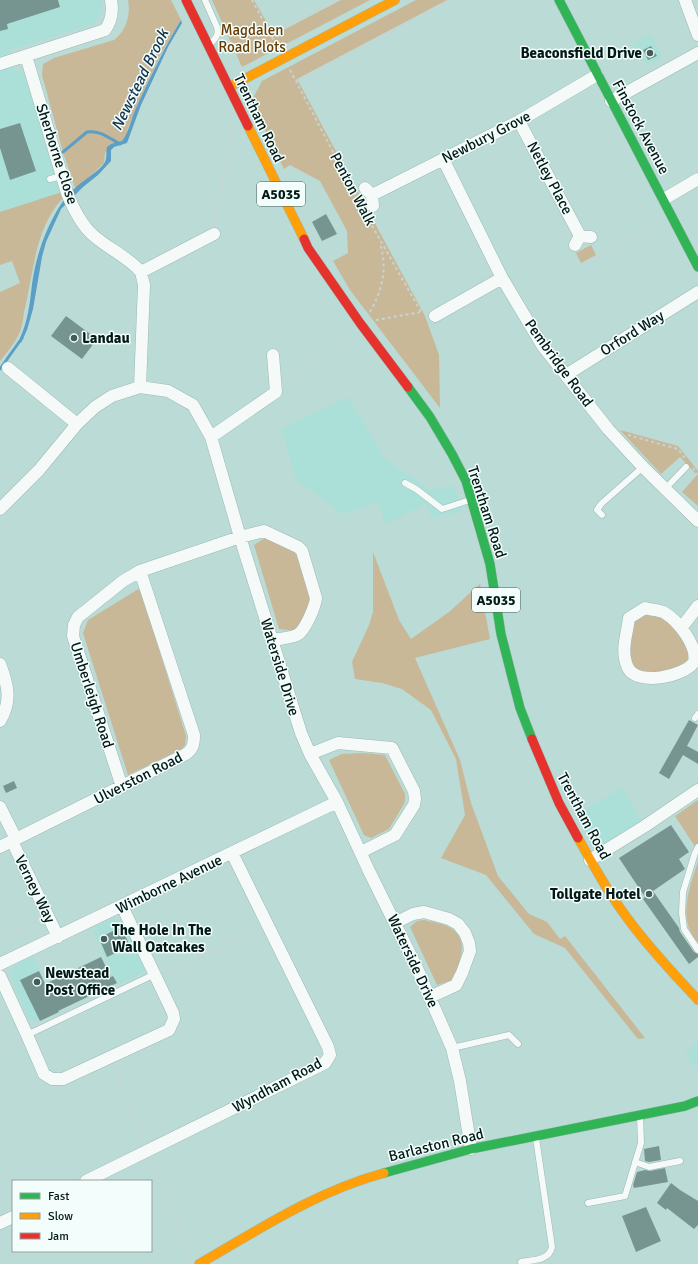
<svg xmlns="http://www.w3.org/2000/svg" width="698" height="1264" font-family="Signika,sans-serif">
<rect width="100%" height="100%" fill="#badbd6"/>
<path fill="#abe0d8" d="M0 0H101L103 6 94 24 9 50 16 71 25 73 62 192 0 212Z
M651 34 663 58 647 66 634 43Z
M348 397 384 458 430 490 453 486 462 511 431 518 426 503 386 524 377 502 344 514 296 480 281 429Z
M623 788 642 822 604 844H598L591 842 576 814Z
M114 918 126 922 147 965 144 972 118 985 94 933 96 926Z
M33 956 59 1012 40 1021 29 1020 11 979 13 966Z
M698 1041V1069L684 1056Z"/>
<path fill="#c8b898" d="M128 0H171L181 20 160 56 135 110 125 137 122 141 118 143 105 153 104 163 85 181 75 188 63 152 42 75 43 64 54 58 114 40C126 31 131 15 128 0Z
M212 0H254L274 35 341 0H370L242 67Z
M416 0H447L297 79 425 316 439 355 440 408 350 290 333 261 348 253 347 231 320 181 290 165 284 169 251 102 262 81Z
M62 192 63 198C34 229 34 273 24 312 23 320 22 329 18 336 14 344 6 354 0 361V292L20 283 12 261 0 265V212Z
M591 245 596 255 581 263 576 253Z
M620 430 678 446 698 471V506L682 492 697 475 680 457 661 474Z
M266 537 289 546 296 554 308 589 311 601 297 631 279 629 254 545Z
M373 552 399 620 411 639 449 612 480 584 490 639 415 658 460 760 471 803 498 876 529 914 547 922 560 939 565 936 645 1038 638 1039 565 948 534 934 486 875 441 858 465 815 456 759 431 710 402 689 382 683 355 679 352 662 369 625 373 612Z
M140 588 186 736 185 745 182 749 128 775 83 633 88 620Z
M646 610 664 615 693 649 686 667 646 677 631 668 626 642 631 619Z
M364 753 385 755 405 794V800L404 804 389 829 371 838 364 835 329 760 342 754Z
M698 800V851L675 816Z
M698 862V943C677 920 689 888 698 862Z
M424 920C432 922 441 923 449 927 471 938 460 964 452 980L437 985 410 927 417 921Z"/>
<path fill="#5c9ec6" d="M181 20 182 23 168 47 141 105 127 143 114 147 111 150V161L98 175 83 187 61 209 46 242 42 257 33 309 27 330 21 343 20 338C28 321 30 303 32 284 35 264 40 245 49 226 56 212 63 198 75 188 82 181 100 171 105 162 107 158 106 151 107 147L111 144 122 141C129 132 131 119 136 108 150 78 164 48 181 20Z"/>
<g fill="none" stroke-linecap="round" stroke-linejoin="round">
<path stroke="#5c9ec6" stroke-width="3" d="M63 152 87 132C100 130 109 138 120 144
M0 369 22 338"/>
</g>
<path fill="#779590" d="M0 0H58L60 7 7 24 8 29 0 31Z
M651 46 657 56 648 60 643 50Z
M20 123 36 171 10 180 0 148V129Z
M326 214 337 234 322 241 312 222Z
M66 316 97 339 82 359 51 336Z
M689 720 698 725 687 746 698 752V764L683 755 669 779 659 773Z
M14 781 17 788 6 793 3 786Z
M671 825 689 852 679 859 685 869 653 891 679 928 680 932 694 952 698 954V957L689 964 643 899 645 897 619 858Z
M121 927 130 946 107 957 99 938Z
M101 957 111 977 113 976 117 983 58 1011 59 1012 40 1021 20 980 39 971 45 984Z
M659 1146 661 1160 649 1162 645 1161 644 1149Z
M665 1168 668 1182 634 1188 633 1185 637 1172 645 1170 650 1171Z
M671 1183 680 1190 698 1201V1225L694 1229 667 1208 666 1210 657 1203Z
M646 1207 661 1241 636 1252 622 1216Z"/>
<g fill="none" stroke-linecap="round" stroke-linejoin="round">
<defs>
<path id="lane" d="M205 0 217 27C219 35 216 38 211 43
M50 179 62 176
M405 483 416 489 442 509 470 500
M665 489 686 467
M602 515 597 510 601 504 643 467
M695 718 698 714
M698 847 695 853 683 892 682 913 684 929 698 950
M27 1035 155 974
M452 1048 509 1035 518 1044
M635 1162 649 1167 680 1161
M588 1203 625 1196 641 1143 640 1117
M521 1262C532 1260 549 1261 552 1247L536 1138"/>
<path id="street" d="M685 0 698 35
M26 56 67 193C73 208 81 225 94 236 109 249 128 257 141 272
M0 64 105 30C112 21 113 11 111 0
M611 101 698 53
M519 121 580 236
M443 159 502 278 542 345 608 429 643 467 698 521
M365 188 372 195 373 206
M372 195 519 121 597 75
M664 199 698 179
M575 245 580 236 591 237
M141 272 214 234
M435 316 502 278
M8 368 77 424
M566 375 698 292
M140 387 144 285 141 272
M211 437 276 392 273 355
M0 509 39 470 77 424 95 407 112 396 140 387 168 391 193 405 211 437 240 537 301 733 310 754 337 802 369 871 416 966 452 1048 460 1081 471 1149
M645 608C651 610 660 610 665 613 678 621 698 646 694 662 684 677 637 686 628 668 620 651 627 635 629 618Z
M682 627 698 606
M0 664C8 685 12 701 0 721
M310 754 338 743 392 748 414 791 415 799 414 805 395 835 361 852
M122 787 73 636 74 625 78 617 123 581 140 571 240 537 264 531 298 547 302 551 316 598C315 607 305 631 297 635 290 638 280 639 272 640
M0 807 16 839
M12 841 58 937
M0 847 186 754C193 749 194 744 194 735L140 571
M590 860 645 826 698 790
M395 923 413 914 424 912 449 919 458 924 465 933 469 943 470 951 462 973 456 985 430 997
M0 964 337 802
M0 976 27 1035 44 1074 52 1079H63L169 1030 174 1019 173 1013 122 906
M86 1181 325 1063 330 1055 328 1047 232 853
M0 1223 13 1217"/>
<path id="fast" d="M559 0 698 267
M408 387 430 417 452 454 466 481 490 564 501 634 520 708 532 739
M384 1173 471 1149 685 1106 698 1101"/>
<path id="slow" d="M229 87 395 0
M248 126 304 239
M578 838C593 865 609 894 628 919 649 948 674 974 698 1000
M199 1264C258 1230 317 1191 384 1173"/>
<path id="jam" d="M186 0 248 126
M304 239 308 248 360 323 408 387
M532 739 559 803 578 838"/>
</defs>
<use href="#lane" stroke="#9eb8b4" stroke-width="7"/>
<use href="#street" stroke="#9eb8b4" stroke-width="13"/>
<use href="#fast" stroke="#9eb8b4" stroke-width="10"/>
<use href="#slow" stroke="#9eb8b4" stroke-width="10"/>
<use href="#jam" stroke="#9eb8b4" stroke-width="10"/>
<path stroke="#c9d3d2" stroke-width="2" stroke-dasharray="3 3" stroke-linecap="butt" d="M252 0 278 48
M270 34 336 0
M290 70 362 207
M296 81 450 0
M366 215 421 312 426 311
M214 225V208L220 198 233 128
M581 265 662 223
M370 312C382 291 388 267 380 244
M376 320 421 312
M285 385 350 332
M628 435 678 449 686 460
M693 468 698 475
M0 476 19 474
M0 939 38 921
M165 974 259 930
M0 1018 6 1015
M0 1052 19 1042
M114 1067 144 1141
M152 1159 191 1255"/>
<use href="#lane" stroke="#f5faf9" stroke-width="6"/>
<use href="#street" stroke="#f5faf9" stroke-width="12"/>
<use href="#fast" stroke="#30b455" stroke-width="9"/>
<use href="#slow" stroke="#ff9f0a" stroke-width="9"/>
<use href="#jam" stroke="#e5322d" stroke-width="9"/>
</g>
<g fill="#425d59" stroke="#f3fefc" stroke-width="1.5">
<circle cx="650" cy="53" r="4"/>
<circle cx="74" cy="338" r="4"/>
<circle cx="649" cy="894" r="4"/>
<circle cx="104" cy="939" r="4"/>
<circle cx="37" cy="982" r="4"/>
</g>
<g text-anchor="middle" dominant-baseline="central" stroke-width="3" stroke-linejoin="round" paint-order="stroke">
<g fill="#f3fefc" stroke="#4a5e5b" stroke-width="1">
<rect x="257" y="182" width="48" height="24" rx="3"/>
<rect x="472" y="588" width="48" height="24" rx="3"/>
</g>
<g font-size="14" font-weight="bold" fill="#021916">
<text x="281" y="194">A5035</text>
<text x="496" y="600">A5035</text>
</g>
<g font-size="15" fill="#673a00" stroke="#f3fefc">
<text x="252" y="30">Magdalen<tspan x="252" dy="17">Road Plots</tspan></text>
</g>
<g font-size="15" font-weight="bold" fill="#021916" stroke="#f3fefc" text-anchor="start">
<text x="642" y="53" text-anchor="end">Beaconsfield Drive</text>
<text x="82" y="338">Landau</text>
<text x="641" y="894" text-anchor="end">Tollgate Hotel</text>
<text x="112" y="930">The Hole In The<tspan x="112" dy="17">Wall Oatcakes</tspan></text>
<text x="45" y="973">Newstead<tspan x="45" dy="17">Post Office</tspan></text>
</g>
<g font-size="15" fill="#021916" stroke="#f3fefc">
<text transform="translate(259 118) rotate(64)">Trentham Road</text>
<text transform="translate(641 127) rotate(62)">Finstock Avenue</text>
<text transform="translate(486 137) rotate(-27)">Newbury Grove</text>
<text transform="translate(57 154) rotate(72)">Sherborne Close</text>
<text transform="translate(550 178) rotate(62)">Netley Place</text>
<text transform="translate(353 189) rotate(62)">Penton Walk</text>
<text transform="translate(632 333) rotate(-32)">Orford Way</text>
<text transform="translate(559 363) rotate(54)">Pembridge Road</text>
<text transform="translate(487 512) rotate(72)">Trentham Road</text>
<text transform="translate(280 667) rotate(73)">Waterside Drive</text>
<text transform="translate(92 695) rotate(72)">Umberleigh Road</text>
<text transform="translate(138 778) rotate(-27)">Ulverston Road</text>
<text transform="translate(584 816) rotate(62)">Trentham Road</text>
<text transform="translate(169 884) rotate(-26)">Wimborne Avenue</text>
<text transform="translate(35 889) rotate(64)">Verney Way</text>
<text transform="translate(413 961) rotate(65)">Waterside Drive</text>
<text transform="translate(277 1085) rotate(-28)">Wyndham Road</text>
<text transform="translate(436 1145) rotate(-14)">Barlaston Road</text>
</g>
<g font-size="16" font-style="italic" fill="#153650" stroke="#f3fefc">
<text transform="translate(140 80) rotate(-64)">Newstead Brook</text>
</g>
</g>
<rect x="12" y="1180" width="140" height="72" fill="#f3fefc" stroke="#93a2a0"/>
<rect x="20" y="1193" width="20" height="6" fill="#30b455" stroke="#93a2a0"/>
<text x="48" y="1200" font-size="12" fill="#021916">Fast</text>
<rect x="20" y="1213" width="20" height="6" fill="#ff9f0a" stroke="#93a2a0"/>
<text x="48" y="1220" font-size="12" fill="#021916">Slow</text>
<rect x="20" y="1233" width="20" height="6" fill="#e5322d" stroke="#93a2a0"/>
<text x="48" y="1240" font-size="12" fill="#021916">Jam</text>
</svg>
